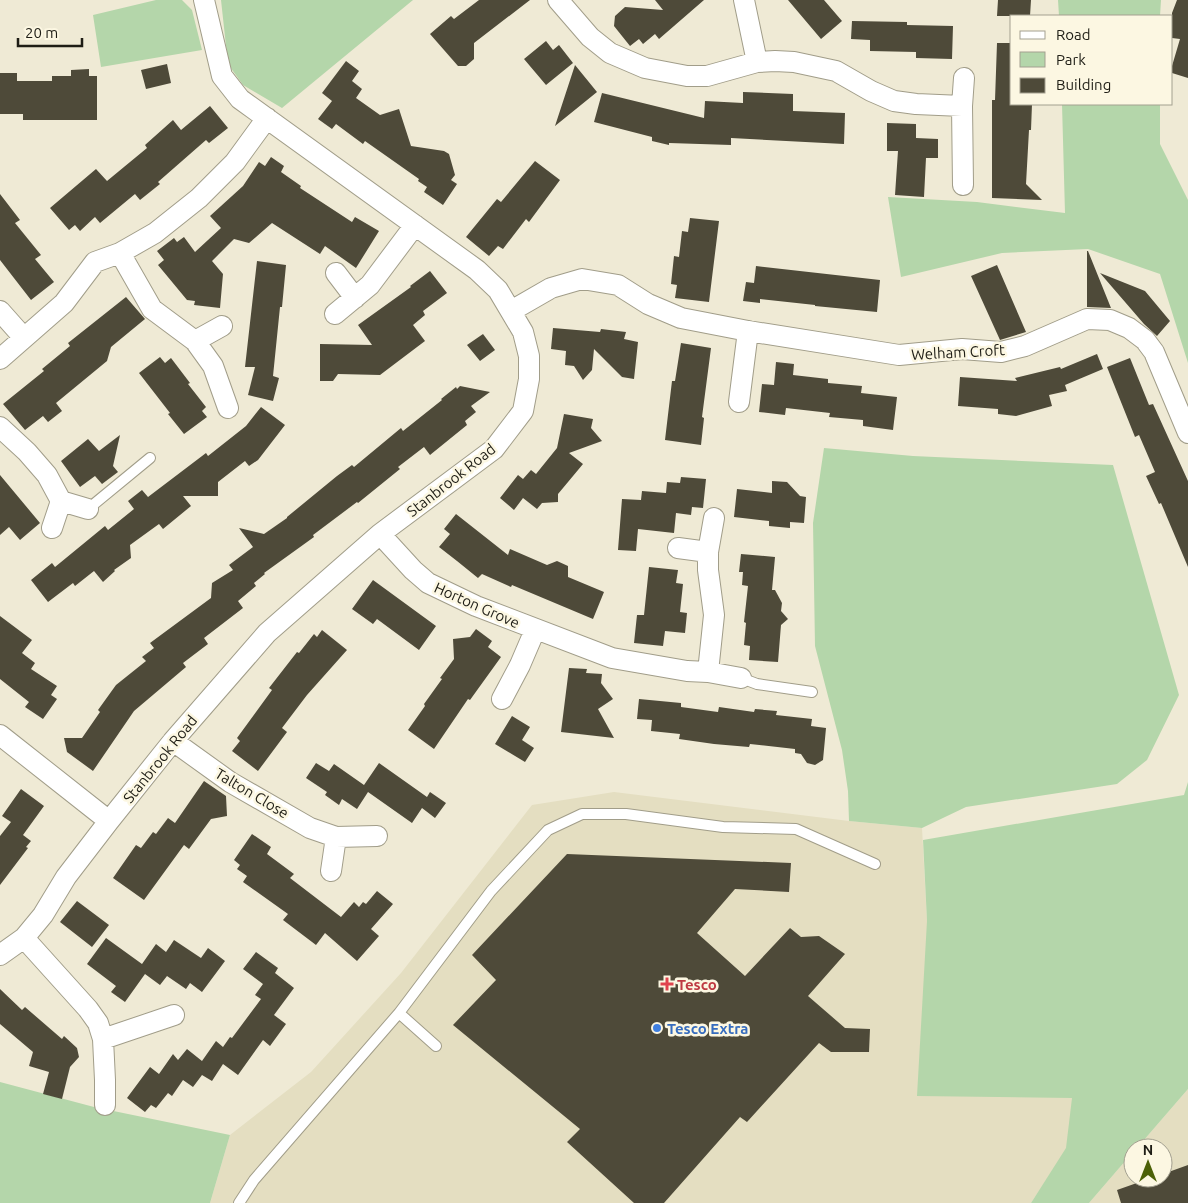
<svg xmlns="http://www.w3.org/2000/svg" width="1188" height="1203" font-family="Ubuntu,sans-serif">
<rect width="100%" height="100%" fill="#efead5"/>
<path fill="#e4dec1" d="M614 792 849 821 922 828 927 921 1073 1098 1067 1148 1031 1203H210L230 1135 311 1072 401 973 532 805Z
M1188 1089V1203H1089L1133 1152V1178H1163V1148H1137Z"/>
<path fill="#b4d6aa" d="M156 0H182L192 10 202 50 101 67 93 15Z
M221 0H413L282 108 243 85 228 64Z
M1058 0H1161L1160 16H1059Z
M1062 104H1160V144L1188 200V363L1160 274 1088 249 1002 253 901 277 888 197 977 202 1065 213Z
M824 448 913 456 1113 465 1179 695 1147 760 1117 784 966 807 922 828 849 821 848 791 842 750 815 646 813 523Z
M1188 782V1089L1137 1148H1133V1152L1089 1203H1031L1066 1148 1072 1098 917 1096 927 921 923 840 1184 795Z
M0 1082 94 1107 230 1135 210 1203H0Z"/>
<path fill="#4e4a39" d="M479 0H530L474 43V59L466 66H458L430 34 451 16 454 19Z
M655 0H704L659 39 655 34 643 44 639 39 630 46 614 26 615 16 625 7 663 10Z
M788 0H824L842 21 821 39Z
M998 0H1031L1030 16H997Z
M1177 0H1188V78L1172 73V66L1180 39 1172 38V13Z
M852 21 907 22V25L953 26 952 59 916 58V52L870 51V40L851 39Z
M546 41 553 50 559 45 573 63 546 85 524 59Z
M997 43H1012V104H1032L1031 130H1029L1026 184 1042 200 992 198V100H995Z
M346 61 359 71 352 81 362 89 356 98 380 115 399 109 411 146 444 151 449 154 455 175 451 180 457 184 443 205 424 192 427 187 418 181 419 179 365 141 363 144 336 124 332 129 318 119 332 101 322 93Z
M167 64 171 83 146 89 141 70Z
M575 65 597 92 555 126Z
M89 69V76H97V120H23V114H0V73H17V81H52V76H71V70Z
M743 92 793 94V111L845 113 844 144 731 138V145L669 143V145L652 141V137L594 122 602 93 704 118 705 101 743 103Z
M210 106 228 128 209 143 206 140 158 182 160 184 140 200 135 194 100 223 95 217 80 231 75 225 69 230 50 208 96 169 107 181 147 148 145 145 173 120 181 130Z
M887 123 916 124V138L938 139V158H926L924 197 895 195 898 151H887Z
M271 157 284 166 281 172 301 186 300 188 352 222 355 217 379 231 356 268 325 246 320 254 272 223 249 243 234 239 212 261 223 274 220 308 194 305 195 301 187 300 158 265 164 260 157 251 174 238 177 242 184 237 195 252 221 228 210 216 243 186 259 162 265 166Z
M535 161 560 180 529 222 526 219 503 249 498 246 489 256 466 237 497 199 501 202Z
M0 194 20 220 15 223 41 255 35 259 54 282 31 300 0 260Z
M690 218 719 221 709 302 675 298 677 285 671 284 674 256 679 257 682 231 688 232Z
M1087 251H1088L1111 308 1087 307Z
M257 261 286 265 282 307H280L273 376 279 378 273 401 248 395 255 367H245Z
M997 265 1026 332 1000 340 971 276Z
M756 266 880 280 877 312 815 306V305L760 299V303L743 301 746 282 754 283Z
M430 271 447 293 423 311 425 315 413 325 425 341 380 375 338 374 333 381H320V344L372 345 358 325 411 287 410 286Z
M1100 273 1145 291 1170 321 1157 336 1144 324Z
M126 297 145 319 111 347 107 361 56 403 62 411 48 422 43 416 25 430 3 404 44 371 42 369 70 346 68 343Z
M553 328 600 332 601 329 626 332 624 339 638 342 634 379 622 377 594 349 592 370 583 380 574 366 565 365 566 351 551 349Z
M483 334 495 350 480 361 467 345Z
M681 343 711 348 702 417 704 418 701 445 665 440 672 381H675Z
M1097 354 1103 369 1065 385 1067 391 1049 395 1052 406 1016 416 998 414V409L958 406 960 377 1017 381 1015 378 1060 367 1061 369Z
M160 357 165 363 171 358 190 383 188 384 206 407 202 411 207 417 184 434 168 414 170 413 139 373Z
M1130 358 1149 405 1153 404 1188 481V567L1161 503 1159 504 1146 476 1155 472 1139 435 1135 437 1107 367Z
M776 362 794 364 793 375 828 379V383L862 386 861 393 897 397 893 430 863 426V420L829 417 830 413 786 408 785 415 759 412 762 384 774 385Z
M460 386 490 392 471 406 476 412 465 421 467 425 430 455 424 447 398 467 400 469 358 503 357 502 313 535 314 537 264 573 265 574 254 583 256 586 238 601 243 608 204 638 208 644 183 663 186 667 134 711 93 771 67 752 64 738H82L100 712 98 710 116 685 146 661 142 657 154 648 150 643 211 598 212 583 233 570 229 565 253 547 239 528 264 534 287 518V517L337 476 352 465 354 467 401 428 403 431 442 400 441 399 456 387 457 389Z
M261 407 285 425 258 460 249 466 245 461 218 482V496H183L191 506 163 529 159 524 130 545 131 558 114 570 115 571 103 582 94 571 75 586 73 583 48 602 31 580 52 563 55 567 105 526 108 530 134 509 128 501 142 490 148 497 206 453 208 456 246 426Z
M564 414 593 419 591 428 602 441 569 453 583 464 558 494V502L542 503 537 509 523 498 514 510 500 498 518 475 523 479 531 470 536 474 557 448Z
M120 435 113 466 118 472 102 484 95 476 80 487 61 461 88 439 99 451Z
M0 475 40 523 20 540 9 527 0 535Z
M681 477 706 479 703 508 692 507 691 515 676 513 674 533 638 529 636 551 618 550 622 499 641 500 642 491 666 493 667 482 680 483Z
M772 481 787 482 800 496 806 497 804 523 790 522V528L769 526V521L734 517 737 489 772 493Z
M456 514 508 555 510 549 547 565 557 561 568 566V577L604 592 593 619 512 585 511 587 482 574 478 578 457 561 439 547 450 534 444 529Z
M741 554 775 557 772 590H775L782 603 781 611 788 619 781 625 778 662 749 660 750 646 744 645 746 623 744 622 748 586 742 585 743 572H739Z
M649 567 678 570 676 583 683 584 680 612 687 613 685 633 665 631 663 646 634 643 637 615H644Z
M373 580 436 626 419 650 377 619 373 624 352 609Z
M0 616 32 640 22 653 35 663 31 669 57 686 51 695 57 699 43 719 25 707 29 702 0 679Z
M476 629 492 641 488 647 501 657 470 700 468 699 434 749 408 730 425 706 424 704 442 679 440 678 454 659 453 639 470 637Z
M322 630 347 650 307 695 282 728 287 732 258 771 232 751 240 741 237 738 272 690 269 688 297 652 299 653 314 634 317 637Z
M569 668 587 669 586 673 602 674 601 683 613 699 598 709 614 738 561 732Z
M639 699 681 703V707L718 712 719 707 754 712 755 709 777 711 776 715 812 719 811 726 826 728 823 760 815 765 807 763 801 754 795 753V749L750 744 749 747 714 744 679 739 680 734 651 731 652 720 637 719Z
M512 716 530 727 522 740 534 748 525 762 495 744Z
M316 763 329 771 334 764 364 785 379 763 427 797 430 792 446 803 435 818 422 808 412 823 368 792 357 809 342 799 339 805 325 795 327 792 306 778Z
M204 781 226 796 227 816 211 819 189 849 184 845 144 900 113 878 136 845 141 848 153 832 156 834 168 818 175 823Z
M21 789 44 806 23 835 31 841 26 847 28 848 0 885V836L11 822 2 816Z
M252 834 271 847 267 854 294 874 290 878 341 917 354 902 359 907 363 902 366 904 377 891 393 904 371 929 379 936 357 961 325 933 316 945 283 920 288 914 243 882 247 876 237 869 240 865 234 860Z
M567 854 791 863 789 892 735 889 697 933 745 976 790 928 801 937 819 936 845 954 808 996 845 1028 870 1029 869 1052H831L819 1043 747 1122 740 1117 664 1203H634L567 1142 580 1129 453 1025 496 980 472 955Z
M77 901 109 925 92 947 60 922Z
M106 938 142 964 156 944 166 952 174 940 201 958 208 948 225 961 202 992 190 983 186 989 167 976 160 985 145 974 125 1002 111 992 116 986 87 964Z
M256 952 278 968 275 973 294 988 274 1015 286 1024 270 1046 263 1040 238 1075 223 1064 212 1081 202 1075 193 1087 183 1080 172 1096 168 1093 156 1108 151 1105 145 1112 127 1098 150 1067 159 1074 173 1054 178 1060 187 1049 202 1061 216 1041 223 1047 230 1037 232 1038 261 999 255 995 263 984 243 969Z
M0 989 22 1010 25 1007 62 1039 64 1036 77 1048 79 1057 70 1067 62 1099 43 1094 49 1072 29 1066 33 1052 0 1024Z
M1188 1165V1203H1121L1117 1190 1151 1178H1163V1174Z"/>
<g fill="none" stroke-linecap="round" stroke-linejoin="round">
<defs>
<path id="service" d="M88 509 150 458
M741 678 757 684 812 692
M399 1013 491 891 548 830 582 814H626L723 827 796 829 875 864
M239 1203 254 1180 399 1013 436 1046"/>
<path id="minor" d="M558 0 590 37 610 53 645 68 687 76H707L757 62 775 61 794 62 836 71 871 91 894 101 916 104 962 106
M744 0 757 62
M963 185 962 106 964 78
M120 253 152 309 195 341 222 326
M336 273 355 298
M0 311 24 338
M511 311 551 288 582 279 618 285 648 304 681 318 748 331 899 355 962 349 1001 352 1025 346 1087 319 1110 320 1129 328 1145 340 1154 352 1188 433
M335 314 370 285 415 225
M195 341 213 366 228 408
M0 359 64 303 95 262 120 253 155 233 199 198 235 162 267 118
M739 402 748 331
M0 427 27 452 47 475 61 501
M52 528 61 501 88 509
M380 534 413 570 428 583 476 606 612 658 687 671 708 672 714 615 708 570V552L678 548
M708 552 714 518
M708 672 741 678
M502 699 520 665 535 630
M0 735 109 821
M173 741 230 782 310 828 336 837 377 836
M331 871 336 837
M24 938 88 1009 98 1023 103 1039 174 1015
M0 955 24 938 43 915 66 877 109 821 173 741 267 633 380 534 494 449 523 411 529 379V356L523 332 498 290 477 270 240 99 222 76 204 0
M103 1039 105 1080V1105"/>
</defs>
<use href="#service" stroke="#a19d89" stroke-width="12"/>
<use href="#minor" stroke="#a19d89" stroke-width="22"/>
<use href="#service" stroke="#fff" stroke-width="10"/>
<use href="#minor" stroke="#fff" stroke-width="20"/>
</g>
<path fill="#e0444e" stroke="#fcf7e2" stroke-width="2" d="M664.5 976.5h5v5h5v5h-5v5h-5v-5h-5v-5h5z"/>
<circle fill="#3f7fe0" stroke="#fcf7e2" stroke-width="2" cx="657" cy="1028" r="5"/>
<g text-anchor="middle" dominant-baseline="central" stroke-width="5" stroke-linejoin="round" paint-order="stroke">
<g font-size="15" fill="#1e1d15" stroke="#fcf7e2">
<text transform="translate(958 352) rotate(-3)">Welham Croft</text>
<text transform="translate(451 480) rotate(-38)">Stanbrook Road</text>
<text transform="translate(477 605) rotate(24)">Horton Grove</text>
<text transform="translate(160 759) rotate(-51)">Stanbrook Road</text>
<text transform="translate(252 793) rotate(31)">Talton Close</text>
</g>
<g font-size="15" font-weight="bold" fill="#be3a42" stroke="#fcf7e2" text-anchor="start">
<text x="677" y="984">Tesco</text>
</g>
<g font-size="15" font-weight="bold" fill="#366cbe" stroke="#fcf7e2" text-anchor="start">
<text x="667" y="1028">Tesco Extra</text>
</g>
</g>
<rect x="1010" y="15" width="162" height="90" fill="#fcf7e2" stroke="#a3a090"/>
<rect x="1020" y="31" width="25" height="8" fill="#ffffff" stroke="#a3a090"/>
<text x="1056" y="40" font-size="15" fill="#1e1d15">Road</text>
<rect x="1020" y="52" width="25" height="15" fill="#b4d6aa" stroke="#a3a090"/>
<text x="1056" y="65" font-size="15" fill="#1e1d15">Park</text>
<rect x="1020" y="78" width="25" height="15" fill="#4e4a39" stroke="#a3a090"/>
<text x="1056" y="90" font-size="15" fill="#1e1d15">Building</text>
<g transform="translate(1148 1163)"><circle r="24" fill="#fcf7e2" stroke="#a3a090"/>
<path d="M0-4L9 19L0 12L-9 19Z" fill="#4c6007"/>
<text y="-8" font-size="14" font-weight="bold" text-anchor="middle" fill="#1e1d15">N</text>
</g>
<path d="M18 38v8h64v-8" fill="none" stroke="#1e1d15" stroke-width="2.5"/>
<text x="25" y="38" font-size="15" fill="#1e1d15" stroke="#fcf7e2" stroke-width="4" paint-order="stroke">20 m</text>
</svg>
